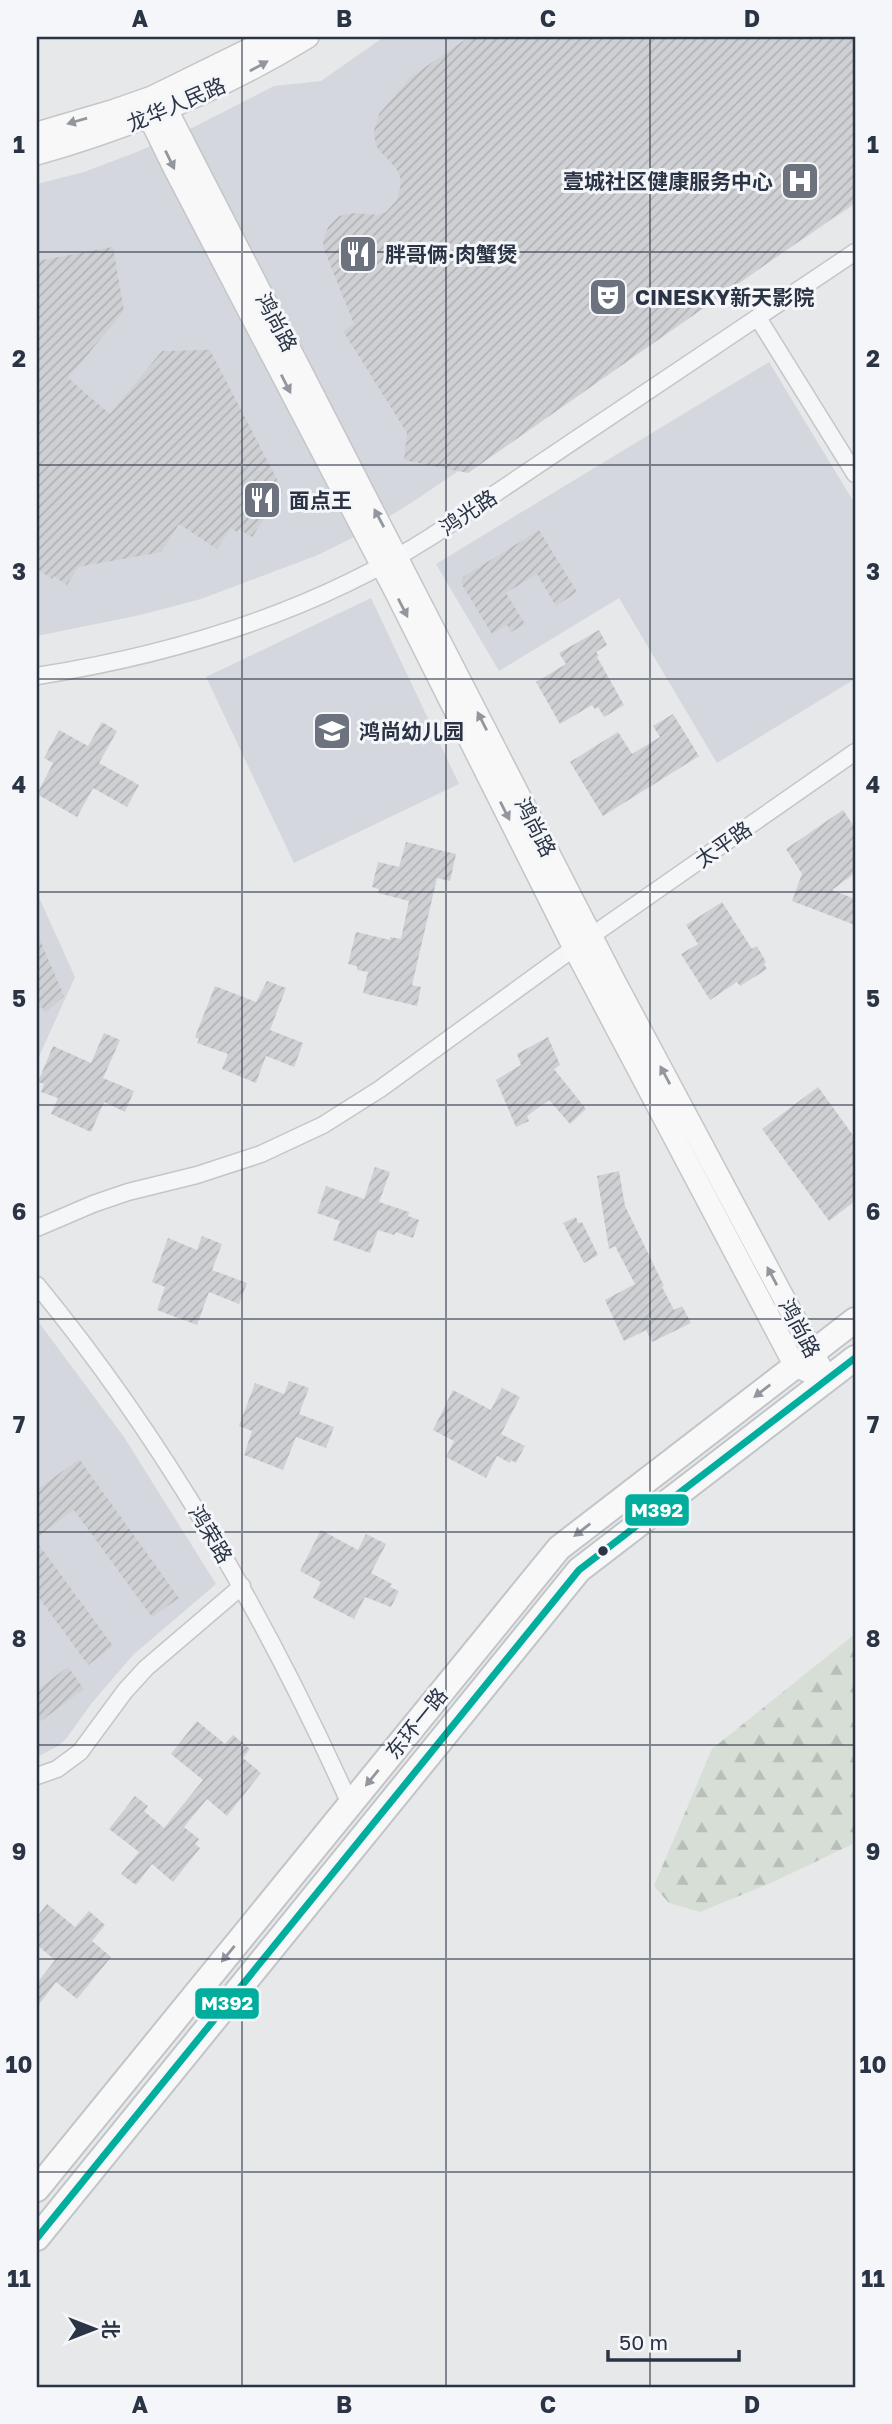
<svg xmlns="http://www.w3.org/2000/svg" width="892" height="2424" font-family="'Golos Text','Noto Sans SC',sans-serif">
<defs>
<pattern id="forest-firs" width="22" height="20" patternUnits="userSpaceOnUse" patternTransform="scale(1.75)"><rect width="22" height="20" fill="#d6ded6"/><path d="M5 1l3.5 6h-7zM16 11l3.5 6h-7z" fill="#b8bfb9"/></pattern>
<pattern id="building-hatch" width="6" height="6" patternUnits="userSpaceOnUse" patternTransform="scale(1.75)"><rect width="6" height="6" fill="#ced0d3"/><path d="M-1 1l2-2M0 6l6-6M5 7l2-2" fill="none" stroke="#b1b3b6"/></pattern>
</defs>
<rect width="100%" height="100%" fill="#e6e8ea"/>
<path fill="#d4d7dd" d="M384 37H855V204L411 503 364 532 318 555 201 599 140 615 37 636V184L84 172 137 152 192 128 274 86 321 81Z
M769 362 855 504V679L717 763 619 598 499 671 436 564Z
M371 598 459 784 294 863 206 677Z
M37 893 75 977 37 1061Z
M37 1320 124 1437 216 1584 133 1655 91 1704 66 1739 58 1746 37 1757Z"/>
<path fill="url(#forest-firs)" d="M855 1634V1843L773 1882 700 1912 669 1903 654 1886 712 1749Z"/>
<path fill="url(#building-hatch)" d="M469 37H855V202L468 473 404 460 407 433 343 331 354 324 324 249 323 242 328 227 339 216 354 213 378 215 386 212 397 200 401 184 400 176 396 168 378 149 375 140 374 131 379 114 411 77Z
M113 247 124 311 68 378 110 414 162 351 210 350 283 491 252 537 239 529 237 532 231 528 217 549 179 524 161 552 78 567 67 585 54 576 52 579 37 569V261Z
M539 530 577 592 556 606 537 574 506 593 525 624 511 632 507 625 492 634 461 583 463 577Z
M599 630 607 645 596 652 599 656 597 657 624 705 604 717 598 707 595 709 592 705 560 724 536 682 566 664 559 653Z
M673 714 699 756 603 816 570 762 618 732 632 754 660 737 653 726Z
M102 722 117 731 99 763 139 785 127 807 93 788 77 817 37 794 53 763 44 758 59 730 88 746Z
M843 810 855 828V873L832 890 855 899V925L792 901 802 874 786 849Z
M406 842 456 854 450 881 437 878 412 985 421 987 417 1006 363 993 368 972 357 970V966L348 964 356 932 390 940V937L401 939 409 901 378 893 379 889 372 887 378 862 399 867Z
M722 902 752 949 757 946 766 962 764 964 767 969 740 986 737 982 710 1000 681 954 698 944 686 925Z
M37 933 64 996 45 1013 42 1007 37 1010Z
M267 981 286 988 270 1030 303 1043 294 1067 266 1056 256 1083 222 1069 228 1054 197 1043 199 1039 195 1037 215 986 256 1002Z
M104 1033 120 1040 103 1078 134 1091 125 1112 104 1102 91 1132 51 1114 58 1098 41 1092 44 1084 38 1082 53 1046 91 1063Z
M548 1037 560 1065 554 1069 586 1109 570 1124 549 1100 527 1116 529 1121 516 1127 496 1080 521 1065 517 1054Z
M818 1087 855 1138V1201L829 1221 762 1129Z
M375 1167 390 1172 379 1202 409 1212 408 1216 419 1220 413 1238 396 1232 394 1235 378 1230 370 1253 333 1240 340 1221 317 1213 326 1186 364 1199Z
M619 1171 625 1206 664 1286 662 1287 674 1310 682 1306 691 1323 652 1342 646 1330 624 1341 605 1300 635 1284 615 1246 609 1249 597 1176Z
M576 1217 578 1223 582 1222 598 1255 584 1263 563 1223Z
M202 1236 222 1244 212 1270 247 1283 239 1304 209 1292 197 1325 157 1310 165 1287 152 1282 168 1238 197 1250Z
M289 1381 309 1388 299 1414 334 1427 326 1448 296 1437 283 1470 244 1455 252 1431 239 1426 255 1383 284 1394Z
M502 1388 520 1397 501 1434 525 1446 516 1463 511 1460 510 1463 497 1456 486 1478 446 1457 454 1441 433 1430 453 1390 491 1410Z
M79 1459 179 1598 152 1617 74 1510 37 1537V1490Z
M321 1530 358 1550 366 1534 386 1544 371 1573 392 1584 390 1587 399 1591 391 1607 365 1597 354 1619 313 1598 321 1582 300 1571Z
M37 1542 113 1646 88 1665 37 1595Z
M68 1667 84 1689 37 1724V1690Z
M197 1721 225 1744 233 1735 250 1749 243 1758 261 1773 227 1816 207 1799 184 1827 199 1839 195 1844 200 1848 173 1882 152 1864 136 1885 121 1874 139 1852 109 1829 135 1796 148 1806 144 1811 164 1828 203 1780 171 1754Z
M47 1904 75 1927 89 1911 105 1925 92 1941 111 1957 77 1999 56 1982 37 2007V1983L55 1960 37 1945V1917Z"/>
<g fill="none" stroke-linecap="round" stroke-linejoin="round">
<defs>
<path id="street" d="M758 318 855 474
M37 676C176 654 313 612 432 536L855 252
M37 1228 93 1204 128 1192 197 1175 261 1154 323 1125 380 1089 574 948 855 752
M37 1285C166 1442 267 1619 350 1804
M37 1776 57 1769 80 1752 125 1691 146 1668 242 1586"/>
<path id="secondary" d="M152 97 149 117 174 168 395 591 574 948 795 1366 827 1380
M152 97 167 110 614 980 820 1366
M37 133 115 110 152 97 274 37
M37 154C133 127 223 89 308 37"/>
<path id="primary" d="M37 2189 559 1548 855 1320
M37 2238 579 1570 855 1358"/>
</defs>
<use href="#street" stroke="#c4c6c8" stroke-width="19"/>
<use href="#secondary" stroke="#c4c6c8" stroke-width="24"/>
<use href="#primary" stroke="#c2c5c8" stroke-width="28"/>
<use href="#street" stroke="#f5f6f7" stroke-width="16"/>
<use href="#secondary" stroke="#f8f8f8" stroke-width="21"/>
<use href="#primary" stroke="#f8f8f8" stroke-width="24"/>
<defs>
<path id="bus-1" d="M37 2238 579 1570 855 1358"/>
</defs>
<use href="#bus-1" stroke="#f4f6f9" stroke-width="12"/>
<use href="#bus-1" stroke="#01ad9c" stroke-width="7"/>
</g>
<defs><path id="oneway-solid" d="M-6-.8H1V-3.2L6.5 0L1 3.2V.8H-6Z" transform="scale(1.75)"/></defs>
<g fill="#92969e">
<use href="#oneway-solid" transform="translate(259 66) rotate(-29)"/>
<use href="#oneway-solid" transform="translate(77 121) rotate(164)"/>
<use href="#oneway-solid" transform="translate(170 160) rotate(64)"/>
<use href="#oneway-solid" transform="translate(286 384) rotate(63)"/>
<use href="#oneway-solid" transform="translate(379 518) rotate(-118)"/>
<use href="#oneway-solid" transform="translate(403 608) rotate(63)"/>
<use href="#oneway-solid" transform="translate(482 721) rotate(-117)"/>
<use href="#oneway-solid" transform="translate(505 811) rotate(63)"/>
<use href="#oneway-solid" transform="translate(665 1075) rotate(-118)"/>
<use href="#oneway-solid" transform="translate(772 1276) rotate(-118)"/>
<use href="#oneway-solid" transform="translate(762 1391) rotate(142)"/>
<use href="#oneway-solid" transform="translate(582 1530) rotate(142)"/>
<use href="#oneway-solid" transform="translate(372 1778) rotate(129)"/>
<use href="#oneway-solid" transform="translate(228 1954) rotate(129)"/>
</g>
<path fill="none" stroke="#2b3445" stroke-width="2" stroke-opacity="0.55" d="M242 37V2387M446 37V2387M650 37V2387M37 252H855M37 465H855M37 679H855M37 892H855M37 1105H855M37 1319H855M37 1532H855M37 1745H855M37 1959H855M37 2172H855"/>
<defs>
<symbol id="hospital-square" viewBox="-11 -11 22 22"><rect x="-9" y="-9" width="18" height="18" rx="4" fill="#6c737f" stroke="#f4f6f9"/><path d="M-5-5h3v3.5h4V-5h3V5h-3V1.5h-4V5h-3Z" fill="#fff"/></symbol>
<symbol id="restaurant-square" viewBox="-11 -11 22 22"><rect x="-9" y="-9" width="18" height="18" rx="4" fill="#6c737f" stroke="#f4f6f9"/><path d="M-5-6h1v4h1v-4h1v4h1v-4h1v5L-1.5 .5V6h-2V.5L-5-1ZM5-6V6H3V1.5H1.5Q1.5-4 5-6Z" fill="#fff"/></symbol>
<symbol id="theatre-square" viewBox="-11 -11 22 22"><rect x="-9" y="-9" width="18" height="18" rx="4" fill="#6c737f" stroke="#f4f6f9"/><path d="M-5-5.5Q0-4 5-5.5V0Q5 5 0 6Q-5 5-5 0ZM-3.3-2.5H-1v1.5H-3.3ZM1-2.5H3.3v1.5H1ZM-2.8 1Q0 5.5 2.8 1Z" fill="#fff"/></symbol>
<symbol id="school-square" viewBox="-11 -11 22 22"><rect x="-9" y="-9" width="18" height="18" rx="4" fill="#6c737f" stroke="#f4f6f9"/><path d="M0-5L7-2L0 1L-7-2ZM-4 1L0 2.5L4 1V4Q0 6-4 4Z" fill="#fff"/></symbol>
</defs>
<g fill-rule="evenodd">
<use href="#hospital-square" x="778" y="159" width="44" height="44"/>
<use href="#restaurant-square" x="336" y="232" width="44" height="44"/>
<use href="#theatre-square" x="586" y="275" width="44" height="44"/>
<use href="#restaurant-square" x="240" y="478" width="44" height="44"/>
<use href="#school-square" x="310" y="709" width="44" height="44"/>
</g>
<circle fill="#2b3445" stroke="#f4f6f9" stroke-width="2.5" cx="603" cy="1551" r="6"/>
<g text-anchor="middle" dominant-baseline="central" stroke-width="6" stroke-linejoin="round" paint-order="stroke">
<g font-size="21" fill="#2b3445" stroke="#f4f6f9">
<text transform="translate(176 104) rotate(-23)">龙华人民路</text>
<text transform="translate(277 322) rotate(62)">鸿尚路</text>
<text transform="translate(468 512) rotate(-34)">鸿光路</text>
<text transform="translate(536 827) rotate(63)">鸿尚路</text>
<text transform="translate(723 844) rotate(-35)">太平路</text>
<text transform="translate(800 1328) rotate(62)">鸿尚路</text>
<text transform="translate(211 1534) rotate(59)">鸿荣路</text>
<text transform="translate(416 1723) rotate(-51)">东环一路</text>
</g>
<g font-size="21" font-weight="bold" fill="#2b3445" stroke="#f4f6f9" text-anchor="start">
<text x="773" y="181" text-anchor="end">壹城社区健康服务中心</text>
<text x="385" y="254">胖哥俩·肉蟹煲</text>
<text x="635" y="297">CINESKY新天影院</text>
<text x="289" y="500">面点王</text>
<text x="359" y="731">鸿尚幼儿园</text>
</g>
</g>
<g stroke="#f4f6f9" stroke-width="2.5">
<rect x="624" y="1493" width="66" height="34" rx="7" fill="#01ad9c"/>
<rect x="194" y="1987" width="66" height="33" rx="7" fill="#01ad9c"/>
</g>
<g font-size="19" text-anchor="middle" font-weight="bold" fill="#fff">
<text x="657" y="1517">M392</text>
<text x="227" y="2010">M392</text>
</g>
<rect width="892" height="2424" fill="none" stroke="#f4f6f9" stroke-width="77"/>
<g transform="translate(94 2329) rotate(90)" stroke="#f4f6f9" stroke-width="5" paint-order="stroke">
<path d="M0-5L12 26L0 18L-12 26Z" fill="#2b3445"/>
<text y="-10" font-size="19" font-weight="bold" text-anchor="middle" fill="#2b3445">北</text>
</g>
<path d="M608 2350v10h131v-10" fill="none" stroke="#2b3445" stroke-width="3.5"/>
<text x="619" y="2350" font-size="21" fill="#2b3445" stroke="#f4f6f9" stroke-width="5" paint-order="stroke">50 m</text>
<rect x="38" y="38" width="816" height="2348" fill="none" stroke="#2b3445" stroke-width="2.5"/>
<g font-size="23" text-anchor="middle" font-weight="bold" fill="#2b3445">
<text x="140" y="27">A</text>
<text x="344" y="27">B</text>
<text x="548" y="27">C</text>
<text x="752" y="27">D</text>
<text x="19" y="153">1</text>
<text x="873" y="153">1</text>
<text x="19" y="367">2</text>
<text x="873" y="367">2</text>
<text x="19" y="580">3</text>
<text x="873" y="580">3</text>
<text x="19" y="793">4</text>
<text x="873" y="793">4</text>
<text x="19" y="1007">5</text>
<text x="873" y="1007">5</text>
<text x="19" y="1220">6</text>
<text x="873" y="1220">6</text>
<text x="19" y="1433">7</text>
<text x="873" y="1433">7</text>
<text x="19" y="1647">8</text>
<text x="873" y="1647">8</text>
<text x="19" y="1860">9</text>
<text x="873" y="1860">9</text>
<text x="19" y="2073">10</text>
<text x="873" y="2073">10</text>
<text x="19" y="2287">11</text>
<text x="873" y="2287">11</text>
<text x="140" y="2413">A</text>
<text x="344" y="2413">B</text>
<text x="548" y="2413">C</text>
<text x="752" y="2413">D</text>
</g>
</svg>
